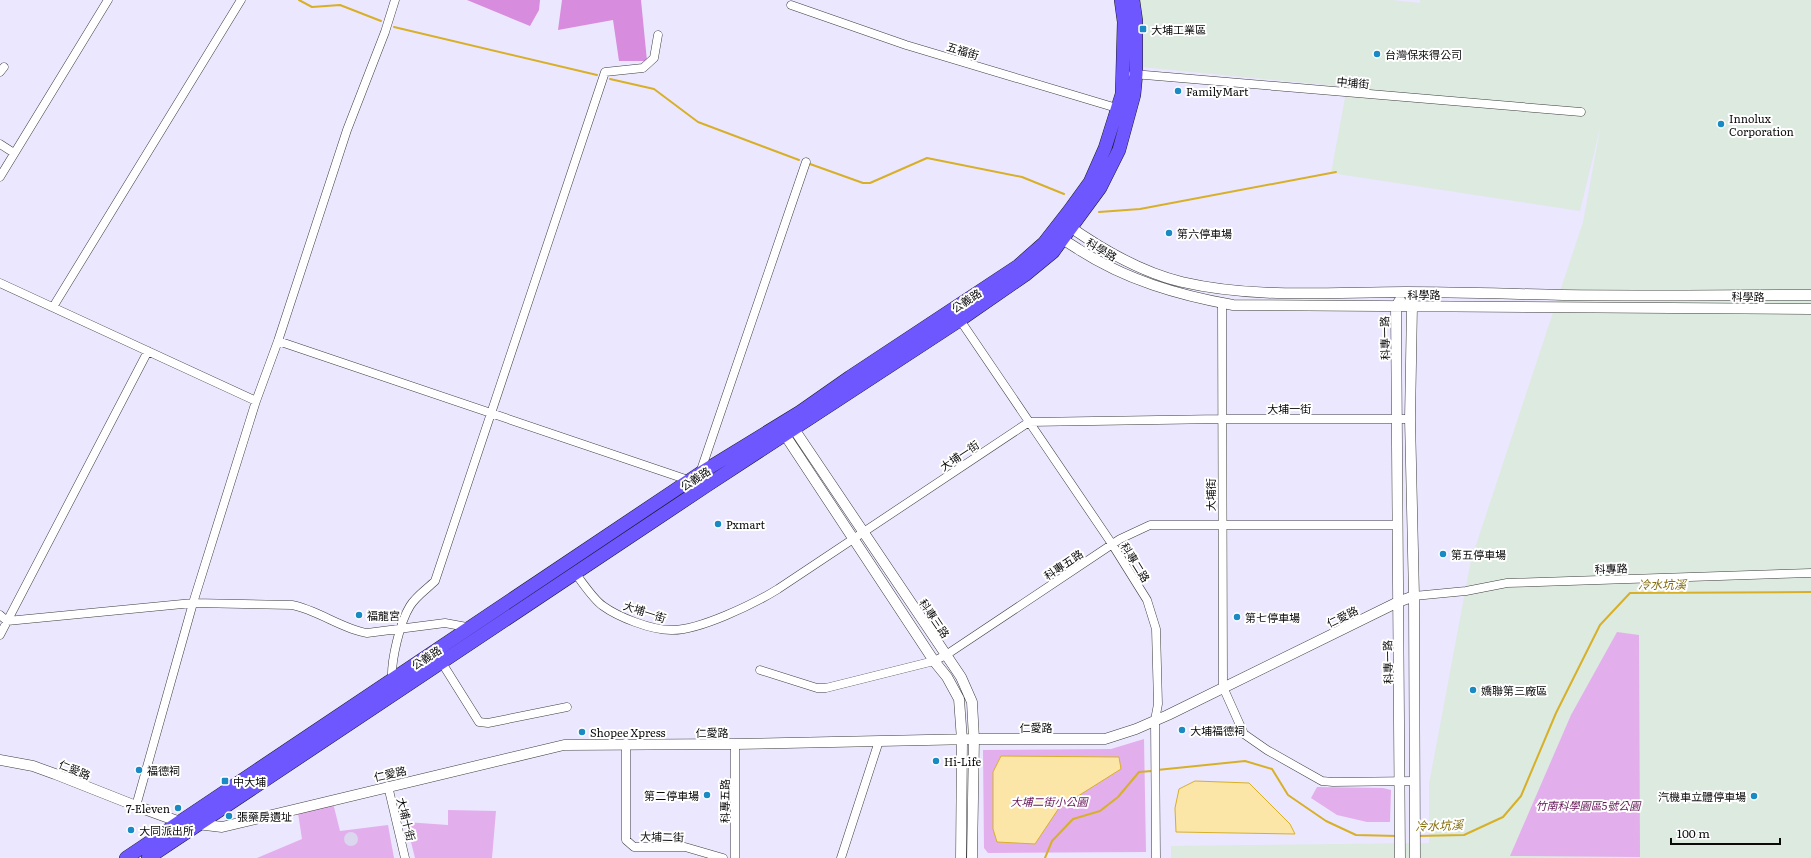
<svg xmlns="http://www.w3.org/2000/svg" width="1811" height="858" font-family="Literata,'Noto Sans TC',serif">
<rect width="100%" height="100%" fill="#ebe7ff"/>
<path fill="#dceae0" d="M1139 0H1392L1420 3V0H1811V858H1171V846L1429 843V784L1471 560 1583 222 1601 124 1580 211 1331 173 1347 87 1141 67Z"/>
<path fill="#e3aeec" d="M1617 632 1639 635 1640 857 1510 856 1571 715Z
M1144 739 1146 852 988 853 984 848 983 750 1111 749Z
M1317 787 1383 788 1391 790 1390 822H1367L1337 815 1311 798Z
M333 803 340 831 388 825 394 858H257L302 839 298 813Z
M448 810 496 811 492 858H415L406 822 448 825Z"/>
<path fill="#d88cdd" d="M455 0H540L539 10 530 26 467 0Z
M562 0H641L647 61H619L613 20 558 30Z"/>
<path fill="#dad7ee" d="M344 839a7 7 0 1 1 14 0a7 7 0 1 1-14 0Z"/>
<path fill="#fbe6a7" stroke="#d7b028" d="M1001 756 1119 757 1121 769 1059 808 1035 844 997 842 993 829V772Z
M1195 781 1249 783 1290 824 1295 834 1176 832 1175 808 1179 789Z"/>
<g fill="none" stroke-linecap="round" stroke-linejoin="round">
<path stroke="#d7b028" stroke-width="2" d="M299 0 312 7 340 5 381 21
M394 27 597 75
M610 79 654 89 698 122 799 160
M810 164 863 183H870L927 158 1022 177 1064 194
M1099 212 1140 209 1336 172
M1157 770 1245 761 1272 769 1288 795 1326 821 1356 835 1397 836
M1418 836 1464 835 1503 817 1521 796 1556 713 1600 625 1630 593 1811 592
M1045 858 1052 841 1073 819 1100 811 1118 797 1139 772 1152 771"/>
<defs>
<path id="minor" d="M791 5 906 45 1120 109
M0 72 4 67
M1133 74 1581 112
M0 144 14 153
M0 177 108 0
M0 283 256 401
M1222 303 1223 687 1244 734 1267 750 1322 781 1333 782 1415 781
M53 307 241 0
M960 320 1112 544 1147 600 1156 629 1158 704 1155 720 1156 858
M278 341 706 486
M700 473 806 162
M575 573C583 583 593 599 603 606 618 617 651 630 671 630 698 631 754 604 778 589L1029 422 1222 419H1410
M1414 596 1466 591 1507 583 1811 573
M0 615 7 621 193 603 292 605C318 610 342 629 367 633L445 623 472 628
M0 635 148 351
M442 663 479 722 488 723 567 707
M760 670 817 688H826L934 661 946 655 1120 539 1150 525H1397
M392 679C391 660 400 622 410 606 416 596 427 589 435 581L605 72 643 68 654 58 658 35
M626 743V840L634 847H685L723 858
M388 786 405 858
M136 806 193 603 256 401 278 341 347 130 385 32 395 0
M735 858V744
M841 858 879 741"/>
<path id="tertiary" d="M1066 224C1101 249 1140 272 1182 282 1255 299 1331 292 1406 292 1458 292 1511 294 1563 295 1645 296 1728 295 1811 295
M1058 235C1064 241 1071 244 1078 249 1126 280 1178 295 1233 305L1811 309
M1400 300 1396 306 1400 858
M1410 301 1412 306 1410 419 1414 596 1415 858
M790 423 961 677 972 702 974 739 972 858
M781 429 934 661 947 677 959 699 962 740 961 858
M0 760 33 766 55 774 136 806 180 822 222 827 564 745 735 744 974 739H1105L1136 729 1168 715 1398 602 1414 596"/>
<path id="primary" d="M126 858 699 474 800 412 850 377 1018 266 1044 243 1069 211 1090 182 1105 148 1122 94 1124 22 1121 0
M148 858 706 486 960 320 1025 275 1053 252 1100 188 1119 150 1134 95 1136 74V21L1133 0"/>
</defs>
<use href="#minor" stroke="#3d3d3d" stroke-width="9"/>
<use href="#tertiary" stroke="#3d3d3d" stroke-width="11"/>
<use href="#primary" stroke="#1b1b1b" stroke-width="14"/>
<use href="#minor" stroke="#fff" stroke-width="8"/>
<use href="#tertiary" stroke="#fff" stroke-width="10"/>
<use href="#primary" stroke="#6e57ff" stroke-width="13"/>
</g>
<g fill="#198ac3" stroke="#fff" stroke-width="1.5">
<rect x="1139" y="25" width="8" height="8" rx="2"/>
<circle cx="1377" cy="54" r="4"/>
<circle cx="1178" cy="91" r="4"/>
<circle cx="1721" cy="124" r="4"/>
<circle cx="1169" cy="233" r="4"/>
<circle cx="718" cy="524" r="4"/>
<circle cx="1443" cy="554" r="4"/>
<circle cx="359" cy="615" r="4"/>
<circle cx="1237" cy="617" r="4"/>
<circle cx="1473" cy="690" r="4"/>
<circle cx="1182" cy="730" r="4"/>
<circle cx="582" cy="732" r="4"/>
<circle cx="936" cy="761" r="4"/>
<circle cx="139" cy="770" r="4"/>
<rect x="221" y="777" width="8" height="8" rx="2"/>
<circle cx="707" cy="795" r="4"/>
<circle cx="1754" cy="796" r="4"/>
<circle cx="178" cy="808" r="4"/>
<circle cx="229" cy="816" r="4"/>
<circle cx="131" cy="830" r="4"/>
</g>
<g text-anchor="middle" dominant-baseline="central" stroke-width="4" stroke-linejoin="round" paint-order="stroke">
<g font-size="11" fill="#0a0a0a" stroke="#fff" text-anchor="start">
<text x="1151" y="29">大埔工業區</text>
<text x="1385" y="54">台灣保來得公司</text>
<text x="1186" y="91">FamilyMart</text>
<text x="1729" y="118">Innolux<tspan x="1729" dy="13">Corporation</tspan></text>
<text x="1177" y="233">第六停車場</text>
<text x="726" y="524">Pxmart</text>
<text x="1451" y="554">第五停車場</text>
<text x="367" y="615">福龍宮</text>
<text x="1245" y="617">第七停車場</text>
<text x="1481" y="690">嬌聯第三廠區</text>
<text x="1190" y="730">大埔福德祠</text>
<text x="590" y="732">Shopee Xpress</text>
<text x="944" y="761">Hi-Life</text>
<text x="147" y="770">福德祠</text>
<text x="233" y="781">中大埔</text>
<text x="699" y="795" text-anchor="end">第二停車場</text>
<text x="1746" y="796" text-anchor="end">汽機車立體停車場</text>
<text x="170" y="808" text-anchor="end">7-Eleven</text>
<text x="237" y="816">張藥房遺址</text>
<text x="139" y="830">大同派出所</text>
</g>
<g font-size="11" fill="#0a0a0a" stroke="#fff">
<text transform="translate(963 50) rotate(17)">五福街</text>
<text transform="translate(1353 82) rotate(5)">中埔街</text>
<text transform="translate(1102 249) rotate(31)">科學路</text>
<text x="1424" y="294">科學路</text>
<text transform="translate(1748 296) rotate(1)">科學路</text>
<text transform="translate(966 300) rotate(-33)">公義路</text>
<text transform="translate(1384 338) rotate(-91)">科專一路</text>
<text x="1289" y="408">大埔一街</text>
<text transform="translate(959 455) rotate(-34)">大埔一街</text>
<text transform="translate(695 478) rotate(-33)">公義路</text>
<text transform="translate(1210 495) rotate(-90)">大埔街</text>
<text transform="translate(1136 562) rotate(58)">科專二路</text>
<text transform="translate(1063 564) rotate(-34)">科專五路</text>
<text transform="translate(1611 568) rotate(-2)">科專路</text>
<text transform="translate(645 611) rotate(18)">大埔一街</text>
<text transform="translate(1342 616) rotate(-26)">仁愛路</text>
<text transform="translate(935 618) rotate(56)">科專三路</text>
<text transform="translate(426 657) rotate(-33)">公義路</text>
<text transform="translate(1387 662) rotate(-91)">科專一路</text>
<text x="1036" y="727">仁愛路</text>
<text x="712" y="732">仁愛路</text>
<text transform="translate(75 769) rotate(22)">仁愛路</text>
<text transform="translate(390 773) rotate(-13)">仁愛路</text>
<text transform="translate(724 801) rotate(-90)">科專五路</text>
<text transform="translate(407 819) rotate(76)">大埔十街</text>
<text transform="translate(662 836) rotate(1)">大埔二街</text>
</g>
<g font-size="11" font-style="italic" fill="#651757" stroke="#fff">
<text x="1049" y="801">大埔二街小公園</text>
<text x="1588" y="805">竹南科學園區5號公園</text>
</g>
<g font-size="12" font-style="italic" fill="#866f0d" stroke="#fff">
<text x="1662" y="584">冷水坑溪</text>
<text transform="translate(1439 825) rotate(-2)">冷水坑溪</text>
</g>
</g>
<path d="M1671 838v6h109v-6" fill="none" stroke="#0a0a0a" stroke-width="2"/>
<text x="1677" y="838" font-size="12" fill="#0a0a0a" stroke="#ffffff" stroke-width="3" paint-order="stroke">100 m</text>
</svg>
